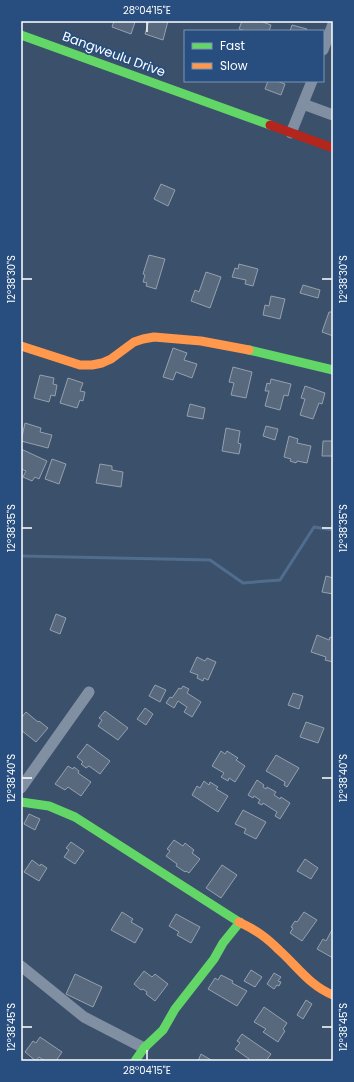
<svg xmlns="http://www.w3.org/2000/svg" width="354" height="1082" font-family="Poppins,sans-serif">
<rect width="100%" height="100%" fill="#3b506a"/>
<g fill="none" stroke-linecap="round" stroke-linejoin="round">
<path stroke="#516d8e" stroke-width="3" d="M21 556 210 560 243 583 280 580 314 527 333 530"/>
</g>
<path fill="#58697d" stroke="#94a0af" d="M114 21H133L135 22 131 34 112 27Z
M149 21H168L163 40 145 34Z
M242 21H260L271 25 269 31H246L239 29Z
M292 25 307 29 306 31H290Z
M268 81H277L285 84 281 95 265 89Z
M161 184 175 190 168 206 154 199Z
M149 255 165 259 156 289 146 286 147 283 143 282 145 275 143 274Z
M239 264 258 269 253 286 245 284 246 280 232 277 235 268 238 269Z
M206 272 221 277 210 308 191 301 195 290 199 292Z
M303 285 320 290 318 298 300 293Z
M271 296 285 299 280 319 263 315 265 305 269 306Z
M329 312H333V336L322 332Z
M173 348 187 353 184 360 197 364 192 378 176 372 173 380 163 377Z
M233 367 252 372 246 398 231 395 234 383 229 382Z
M40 375 54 378 53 384 57 385 55 396 51 395 49 402 34 398Z
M68 378 83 383 80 391 85 392 83 401 80 400 77 408 60 403Z
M271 379 291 384 288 396 284 395 280 410 265 406 269 391H265L267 383 270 384Z
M305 386 325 393 322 404 319 403 313 419 300 415 305 399 301 398Z
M190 404 205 408 203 419 187 416Z
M25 423 41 428 40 432 52 435 48 448 21 441Z
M266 426 278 429 275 440 263 436Z
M226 428 240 431 238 443 241 444 239 454 222 451Z
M289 436 298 439 297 443 311 446 307 463 297 461 296 463 290 461 291 459 284 457Z
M323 441H333V456H322Z
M21 449 47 461 39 479 35 477 32 481 23 477 26 471 21 469Z
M52 459 66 464 59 484 45 479Z
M100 464 112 466V470L123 472 121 487 96 483Z
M326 576 333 578V594L322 592Z
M56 614 66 618 60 634 50 630Z
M317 635 329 640 330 637 333 638V662L325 660 326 657 311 652Z
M197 657 205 661 207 658 216 662 208 680 204 678 203 681 197 678 198 675 190 672Z
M155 685 166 690 160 702 149 696Z
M183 686 189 689 187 693 201 702 192 717 184 712 187 707 178 701 174 708 166 703 170 697 172 698 179 688 181 689Z
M293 693 303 696 299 709 288 705Z
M145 708 153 714 146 725 137 719Z
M105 711 128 728 118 740 98 726 102 720 99 718Z
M26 712 38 722 39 721 48 728 36 742 21 730V718Z
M306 722 324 728 318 743 300 737Z
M87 744 110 761 100 774 89 766 86 768 81 764 83 762 77 757Z
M221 751 225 754 227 751 238 758 236 760 245 766 235 782 229 778 228 781 221 777 224 773 212 766Z
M276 755 299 768 287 787 284 785 285 782 266 771Z
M68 766 73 769 74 767 79 771 78 773 91 782 81 796 68 787 65 790 55 784Z
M257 780 264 785 263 787 266 789 267 787 276 792 274 795 280 799 281 797 290 803 280 819 275 816 277 812 263 803 262 805 258 803 260 800 254 796 253 798 248 795Z
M204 781 209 785 210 782 218 787 216 789 228 796 218 812 192 795 197 786 200 788Z
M243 810 266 822 256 839 244 833 246 829 235 824Z
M29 814 40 819 35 830 24 824Z
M174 840 183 846 185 843 194 850 192 853 200 859 189 873 186 871 185 872 176 866 177 864 166 856 170 851 167 849Z
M71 842 84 851 75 864 64 857 69 850 66 848Z
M305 859 318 868 311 879 297 871Z
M32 860 40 866 41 864 47 868 39 881 24 872Z
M222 865 237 875 221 898 206 888Z
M122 912 133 919 131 922 143 929 135 943 111 930Z
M304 912 317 920 302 941 290 933 293 928 291 927 295 921 297 922Z
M176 914 200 927 191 943 177 935 179 932 169 926Z
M333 928V958L317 949 323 939 326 941Z
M251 970 262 977 255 987 244 981Z
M144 971 152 977 155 974 168 984 155 1001 146 994 147 992 143 989 141 990 134 984Z
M274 973 281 977 278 981 281 982 279 986 277 985 274 989 267 984Z
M75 974 102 987 93 1007 66 994Z
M221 975 233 981 232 983 247 991 237 1006 208 989 215 978 218 980Z
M306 1000 312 1004 303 1019 297 1015Z
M264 1007 287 1023 283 1029 285 1031 278 1042 263 1032 266 1029 254 1022Z
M242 1034 271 1054 266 1061H248L249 1059 235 1049 240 1043 237 1041Z
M40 1037 62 1052 56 1061H45L39 1057 36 1061 25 1052 33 1041 36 1043Z
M201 1054 211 1060 210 1061H198Z"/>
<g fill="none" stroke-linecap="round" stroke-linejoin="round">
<path stroke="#808fa1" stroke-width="11" d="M323 50 333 24
M303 104 333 115
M291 133 312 81
M21 788 89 692
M21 966 84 1017 144 1048"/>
<path stroke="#63d668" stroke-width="9" d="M21 35 270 125
M249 350 333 370
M21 802 49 806 75 817 239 922
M135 1061 144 1048 163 1030 175 1009 214 959 223 943 240 922"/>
<path stroke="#ff974d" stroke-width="9" d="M21 346 80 365H92L102 363 111 359 134 342 143 339 154 337 201 341 249 350
M239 922C256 930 266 937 279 950 297 966 310 986 333 995"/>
<path stroke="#b3261e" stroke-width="9" d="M270 125 333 148"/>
</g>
<path fill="none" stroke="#fff" stroke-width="1.5" d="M147 22V32M22 279H32M322 279H332M22 528H32M322 528H332M22 778H32M322 778H332M22 1027H32M322 1027H332M147 1050V1060"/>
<g text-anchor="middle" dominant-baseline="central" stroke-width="3.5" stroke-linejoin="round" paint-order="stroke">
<g font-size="13" fill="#fff" stroke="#274e7e">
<text transform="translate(114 54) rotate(20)">Bangweulu Drive</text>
</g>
</g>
<rect width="354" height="1082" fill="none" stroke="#274e7e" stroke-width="44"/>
<rect x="184" y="30" width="140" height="52" fill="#274e7e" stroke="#7d95b2"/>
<rect x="192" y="43" width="20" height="6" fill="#63d668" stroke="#7d95b2"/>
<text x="220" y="50" font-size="12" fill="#ffffff">Fast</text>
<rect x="192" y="63" width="20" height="6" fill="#ff974d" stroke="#7d95b2"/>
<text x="220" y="70" font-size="12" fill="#ffffff">Slow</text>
<rect x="22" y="22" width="310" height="1038" fill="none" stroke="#fff" stroke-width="1.5"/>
<g font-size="10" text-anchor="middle" fill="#fff">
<text x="147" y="14">28°04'15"E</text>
<text transform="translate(11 279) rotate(-90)" y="4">12°38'30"S</text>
<text transform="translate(343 279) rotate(-90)" y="4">12°38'30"S</text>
<text transform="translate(11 528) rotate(-90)" y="4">12°38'35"S</text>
<text transform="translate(343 528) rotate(-90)" y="4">12°38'35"S</text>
<text transform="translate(11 778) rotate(-90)" y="4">12°38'40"S</text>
<text transform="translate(343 778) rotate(-90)" y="4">12°38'40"S</text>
<text transform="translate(11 1027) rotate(-90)" y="4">12°38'45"S</text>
<text transform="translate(343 1027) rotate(-90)" y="4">12°38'45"S</text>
<text x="147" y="1074">28°04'15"E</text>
</g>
</svg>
